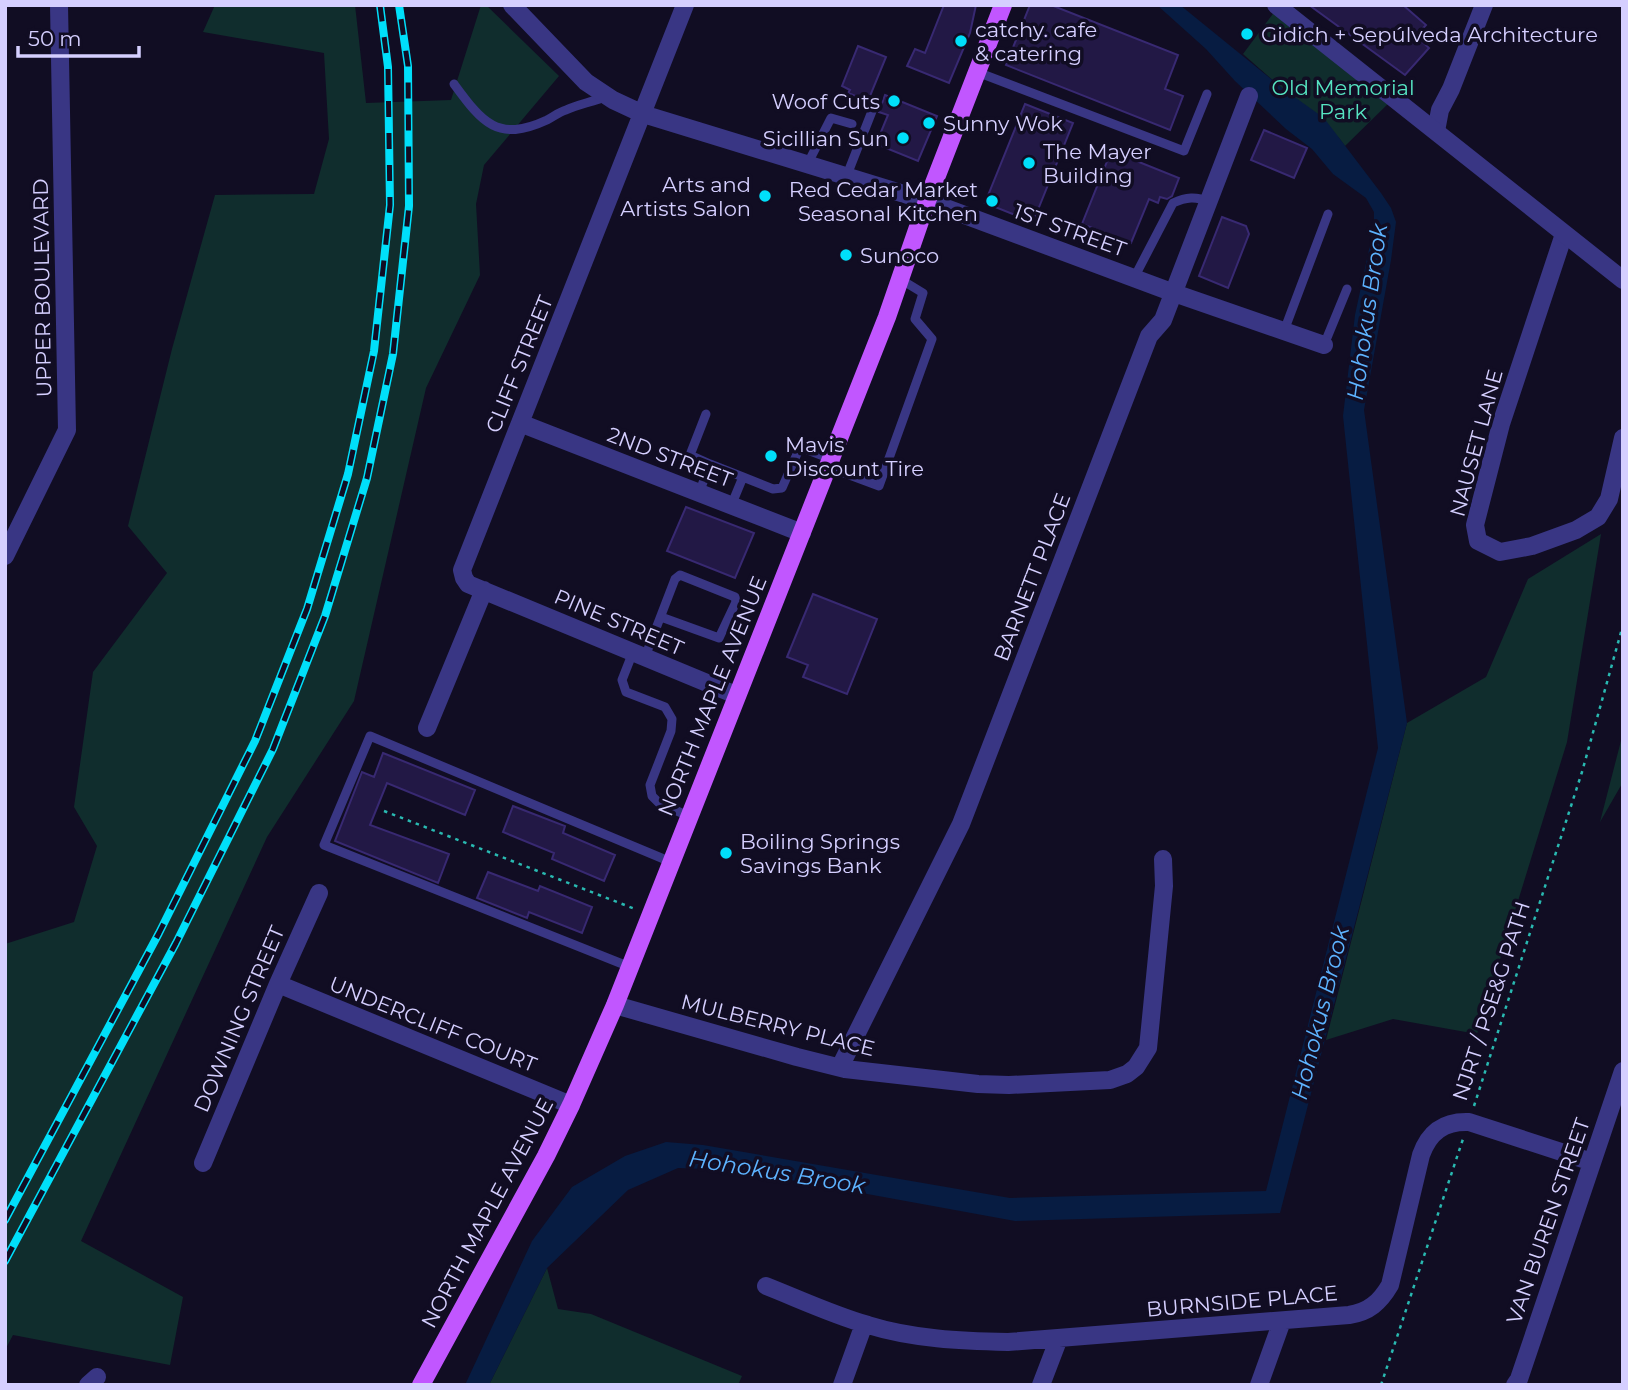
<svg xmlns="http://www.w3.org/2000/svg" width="1628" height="1390" font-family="Montserrat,sans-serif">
<rect width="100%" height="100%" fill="#110d23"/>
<path fill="#102d2d" d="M215 5H355L366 103 451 100 481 5H486L559 76 484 165 476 204 480 275 426 388 354 701 267 837 81 1241 183 1297 170 1365 13 1335 5 1350V944L74 922 97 846 74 807 93 672 167 573 128 526 172 349 215 195 314 194 329 139 324 53 203 32Z
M1278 7 1394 98 1345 146 1339 138 1243 54Z
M1601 534 1567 742 1477 1034 1393 1019 1326 1040 1407 723 1486 677 1528 579Z
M1623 733V782L1600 822Z
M547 1268 558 1309 591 1314 742 1376 738 1385H489Z"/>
<path fill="#071c42" d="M1157 5H1180L1282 88 1324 118 1381 193 1391 208 1396 222 1391 260 1364 410 1407 723 1280 1213 1015 1221 736 1170 678 1168 628 1190 547 1268 489 1385H465L532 1241 572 1187 625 1156 666 1142 703 1145 1010 1198 1266 1191 1378 748 1343 416 1355 315 1374 226V212L1366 198 1333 174 1312 149 1286 129 1235 81 1206 49Z"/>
<path fill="#221845" stroke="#382972" stroke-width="2" d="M944 5H976L970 33 949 83 907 66 915 49 925 53Z
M1030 5H1051L1178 55 1165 89 1183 96 1170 130 1006 65Z
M1309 5H1403L1426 25 1416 36 1429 48 1405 75Z
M858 46 886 57 868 101 848 93 850 90 842 86Z
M885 95 937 116 918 161 876 144 888 115 879 112Z
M1025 104 1073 123 1033 222 985 203Z
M1264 130 1307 148 1294 178 1251 160Z
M1124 156 1179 178 1172 196 1167 199 1160 197 1158 203 1149 199 1131 243 1082 224 1108 159 1121 164Z
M1222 217 1246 226 1249 234 1228 288 1199 276Z
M686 507 754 533 735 578 667 551Z
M813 594 877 619 847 694 803 677 808 665 787 657Z
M383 753 475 790 465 815 387 783 370 825 449 854 438 883 335 841 362 772 374 777Z
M513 806 565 826 563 833 615 855 604 881 552 859 554 853 503 832Z
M488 872 538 891 540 886 592 907 582 933 529 912 527 918 477 898Z"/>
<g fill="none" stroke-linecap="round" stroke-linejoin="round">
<path stroke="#29b9b1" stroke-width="2.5" stroke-dasharray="3.5 5" stroke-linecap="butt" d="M384 811 635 909
M1474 1106 1582 772 1623 625
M1381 1385 1463 1139"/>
<path stroke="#393684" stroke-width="9" d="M977 72 1184 151 1207 94
M454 84C482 122 497 143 547 120 553 117 559 112 566 110 579 104 593 102 607 96
M808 163 831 118 852 124
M847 175 876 101
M1134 278 1173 203C1186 197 1196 196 1209 202
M1284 331 1328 214
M1324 345 1347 289
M706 414 690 455 710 464
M828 467 879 486 932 339 915 319 923 293 900 279
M743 477 773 489 782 488 800 447 831 459
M699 493 710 464 743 477 731 506
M633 652 622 680 626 692 665 707 672 719 671 731 650 785 652 796 660 804 689 816
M645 657 675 579 680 575 735 597 736 602 719 638 661 617
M630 967 324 845 370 736 671 862"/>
<path stroke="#393684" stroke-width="18" d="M512 5 586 82 613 100 643 114 927 201 1174 293 1324 345
M685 5 462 570 464 578 468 584 736 695
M1436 131 1440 110 1451 89 1484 5
M1564 234 1501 424 1475 525 1478 541 1500 552 1532 546 1576 530 1598 517 1609 499 1623 438
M520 423 802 533
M5 556 67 430 59 5
M427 728 484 590
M278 984 571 1105
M615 1005 797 1057 845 1069 978 1084 1009 1085 1110 1080 1127 1074 1136 1067 1148 1048 1164 886 1163 859
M840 1067 961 824 1149 336 1163 320 1249 96
M203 1163 278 984 319 893
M766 1286C799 1299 833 1315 868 1325 913 1339 961 1341 1008 1342L1349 1315C1369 1312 1380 1302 1390 1285L1421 1155C1429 1132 1444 1121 1469 1122L1592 1162
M88 1385 97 1377
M842 1385 864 1324
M1041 1385 1059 1338
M1259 1385 1282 1321
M1515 1385 1519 1379 1623 1071"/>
<path stroke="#393684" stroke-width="18" d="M1276 5 1623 280"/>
<path stroke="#c156ff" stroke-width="18" d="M421 1385 546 1156 571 1105 615 1005 887 317 927 201 1003 5"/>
<defs>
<path id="rail" d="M5 1220 159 933 255 741 307 609 348 474 374 351 390 205 388 67 380 5
M5 1261 176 943 273 749 325 616 367 478 393 354 409 206 408 66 399 5"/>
</defs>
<use href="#rail" stroke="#00dffa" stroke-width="8"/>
<use href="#rail" stroke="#110d23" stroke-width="5" stroke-dasharray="16" stroke-linecap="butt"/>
</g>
<g fill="#00dffa" stroke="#110d23" stroke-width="2.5">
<circle cx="1247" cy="34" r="7"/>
<circle cx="961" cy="41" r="7"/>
<circle cx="894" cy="101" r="7"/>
<circle cx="929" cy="123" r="7"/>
<circle cx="903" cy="138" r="7"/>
<circle cx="1029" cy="163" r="7"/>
<circle cx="765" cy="196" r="7"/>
<circle cx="992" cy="201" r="7"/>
<circle cx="846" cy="255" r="7"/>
<circle cx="771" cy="456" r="7"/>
<circle cx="726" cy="853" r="7"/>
</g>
<g text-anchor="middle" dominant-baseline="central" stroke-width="7" stroke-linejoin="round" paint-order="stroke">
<g font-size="21" fill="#d5cfff" stroke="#110d23" text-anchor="start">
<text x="975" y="29">catchy. cafe<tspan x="975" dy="24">&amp; catering</tspan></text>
<text x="1261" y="34">Gidich + Sepúlveda Architecture</text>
<text x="880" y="101" text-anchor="end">Woof Cuts</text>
<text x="943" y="123">Sunny Wok</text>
<text x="889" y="138" text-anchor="end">Sicillian Sun</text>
<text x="1043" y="151">The Mayer<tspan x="1043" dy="24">Building</tspan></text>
<text x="751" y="184" text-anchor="end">Arts and<tspan x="751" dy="24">Artists Salon</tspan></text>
<text x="978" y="189" text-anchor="end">Red Cedar Market<tspan x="978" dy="24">Seasonal Kitchen</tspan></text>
<text x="860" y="255">Sunoco</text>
<text x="785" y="444">Mavis<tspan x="785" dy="24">Discount Tire</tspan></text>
<text x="740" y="841">Boiling Springs<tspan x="740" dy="24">Savings Bank</tspan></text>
</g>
<g font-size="21" fill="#56e4c2" stroke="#110d23">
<text x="1343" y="87">Old Memorial<tspan x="1343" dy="24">Park</tspan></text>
</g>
<g font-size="21" fill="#d5cfff" stroke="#110d23">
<text transform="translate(1070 230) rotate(20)">1ST STREET</text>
<text transform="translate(42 288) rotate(-91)">UPPER BOULEVARD</text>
<text transform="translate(519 364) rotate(-68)">CLIFF STREET</text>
<text transform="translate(1476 443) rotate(-75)">NAUSET LANE</text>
<text transform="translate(670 457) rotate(21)">2ND STREET</text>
<text transform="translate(1032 577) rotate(-69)">BARNETT PLACE</text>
<text transform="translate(619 622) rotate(23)">PINE STREET</text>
<text transform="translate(712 696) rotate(-68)">NORTH MAPLE AVENUE</text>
<text transform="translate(1491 1001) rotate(-72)">NJRT / PSE&amp;G PATH</text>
<text transform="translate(239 1019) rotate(-67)">DOWNING STREET</text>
<text transform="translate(433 1024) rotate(22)">UNDERCLIFF COURT</text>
<text transform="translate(778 1025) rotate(14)">MULBERRY PLACE</text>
<text transform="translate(487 1213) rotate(-62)">NORTH MAPLE AVENUE</text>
<text transform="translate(1548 1221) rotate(-71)">VAN BUREN STREET</text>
<text transform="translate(1242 1301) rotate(-5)">BURNSIDE PLACE</text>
</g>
<g font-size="23" font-style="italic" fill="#5db3ff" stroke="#110d23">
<text transform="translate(1367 312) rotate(-82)">Hohokus Brook</text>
<text transform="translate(1320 1013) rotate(-76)">Hohokus Brook</text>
<text transform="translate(777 1172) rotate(9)">Hohokus Brook</text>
</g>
</g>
<rect width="1628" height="1390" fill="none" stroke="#d5cfff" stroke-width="14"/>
<path d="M18 46v10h121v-10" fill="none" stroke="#d5cfff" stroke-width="3.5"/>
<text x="28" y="46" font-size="21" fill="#d5cfff" stroke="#110d23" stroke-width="5" paint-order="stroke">50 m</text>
</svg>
